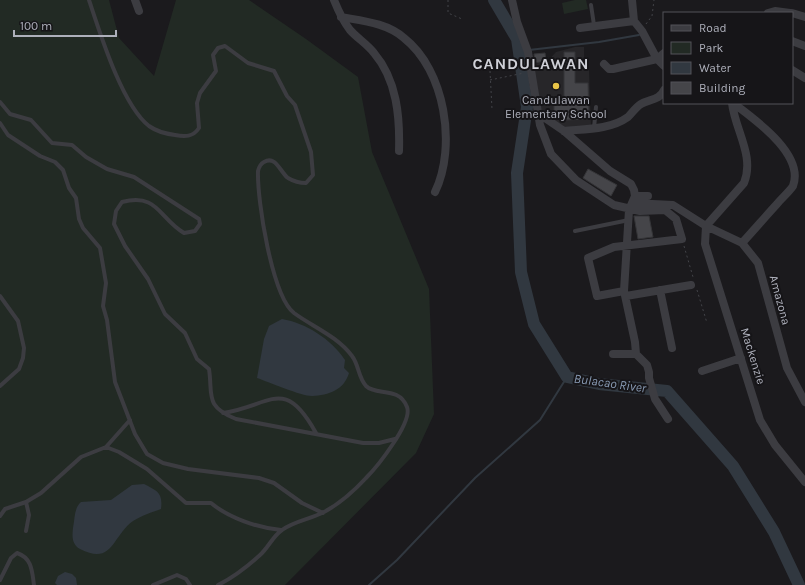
<svg xmlns="http://www.w3.org/2000/svg" width="805" height="585" font-family="Karla,sans-serif">
<rect width="100%" height="100%" fill="#1b1a1d"/>
<path fill="#272629" d="M575 47H584V70H589L591 127 563 128 553 122 540 108 531 64 547 62 556 52Z"/>
<path fill="#222a24" d="M0 0H109L119 38 154 76 176 0H249L306 39 358 77 372 152 429 289 434 414 416 453 285 585H0Z
M575 0H586L588 9 564 14 562 3Z"/>
<path fill="#313840" d="M282 319C306 323 331 339 345 360L344 368 349 373C344 390 329 395 312 396 301 396 269 382 257 378L264 339 269 326Z
M144 484C157 491 163 492 161 509 152 512 141 516 133 521 112 536 113 566 80 549 72 544 72 537 73 528 75 518 74 508 81 502L111 500 132 485Z
M65 572 72 574 76 578 77 585H57L55 583 58 576Z"/>
<g fill="none" stroke-linecap="round" stroke-linejoin="round">
<path stroke="#313840" stroke-width="2" d="M529 50 599 42 639 35
M518 51 525 50
M369 585 397 560 475 478 540 420 567 377"/>
<path stroke="#313840" stroke-width="12" d="M494 0 517 39 527 107 517 173 521 272 534 324 567 377 599 384 667 391 733 466 774 532 799 585"/>
</g>
<path fill="#454549" stroke="#353538" d="M564 52H575V83H588L589 119 564 120V115H554V105H564V69L556 70 555 63 564 62Z
M545 53 546 61 535 63 534 54Z
M588 169 617 185 611 196 583 178Z
M634 216H649L653 237 638 239Z"/>
<g fill="none" stroke-linecap="round" stroke-linejoin="round">
<path stroke="#424348" stroke-width="1" stroke-dasharray="2 3" stroke-linecap="butt" d="M448 0V13L462 19
M646 24 652 16 654 0
M490 71 492 109
M490 80 524 73
M684 246 693 277
M697 290 707 323"/>
<path stroke="#3c3c41" stroke-width="4" d="M89 0C100 33 122 105 149 126 156 131 167 134 175 135 185 137 193 137 199 128L197 103 200 93 216 71 213 55 218 48 225 46 248 63 274 71 287 96 295 105 311 152 313 175 306 183C300 183 293 181 288 178 280 172 276 155 264 162 260 164 259 167 258 171 257 200 272 296 294 313 313 327 337 336 352 356 359 365 358 377 366 386 376 396 399 386 407 407 413 422 377 467 366 478 354 491 339 504 324 512 311 519 294 521 282 530 273 536 268 548 260 555 249 565 232 578 218 585
M591 5 594 25
M0 102 10 114 31 120 52 143 72 145 86 157 107 169 134 177 199 219 200 224 195 231 184 233C158 217 158 193 122 202L116 211 114 224 125 246 148 279 165 314 185 333 197 359 209 369C213 395 204 406 236 419L363 443H379L395 439
M0 123 8 135 40 156 55 162 63 170 69 188 76 198 79 219 83 228 100 248 106 283 103 306 107 320 115 382 135 434 147 454 163 463 188 469 259 478 274 483 302 503 323 513
M594 128 596 107
M575 231 629 220
M0 296 18 321 24 348 23 358 19 369 0 386
M223 413C271 406 284 375 316 433
M106 447 119 452 147 469 186 503H211C229 518 258 528 281 530
M0 516 5 509 26 502 41 493 81 457 106 447 130 420
M26 531 29 515 26 502
M0 580 11 558 17 553C32 558 32 571 34 585
M153 585 177 575 186 579 190 585"/>
<path stroke="#3c3c41" stroke-width="8" d="M135 0 139 11
M334 0C338 10 343 21 350 30 357 38 367 44 374 53 397 80 400 117 399 151
M512 0 517 22 528 52 540 125 551 154 576 180 614 205 640 211 665 210 676 219 682 239 614 247 588 258 597 296 624 291
M632 0 634 21 642 31 657 59 664 66
M768 13 775 11 790 13
M792 13 805 17
M341 17C363 21 387 23 404 38 445 70 457 146 435 192
M580 28 634 21
M792 41 805 46
M604 64 609 69H613L657 59 664 53
M792 70 805 78
M732 103C735 130 755 156 744 183L706 226 705 244 760 420 775 445 805 482
M733 103C754 119 805 154 793 186 789 192 782 198 777 204 765 217 754 230 742 243
M539 114 564 131 610 171 631 184 634 190 635 196 629 210 624 291 635 342 636 354H613
M564 131C584 129 610 130 628 117 632 113 636 107 641 104 650 99 660 100 664 90
M635 196H648
M632 203 673 205 706 226 742 243 758 263 787 368 805 402
M660 290 672 348
M626 296 691 285
M636 354 647 365 649 372V378L655 399 668 419
M702 371 741 358"/>
</g>
<circle fill="#e8c447" stroke="#161518" stroke-width="1.5" cx="556" cy="86" r="4"/>
<g text-anchor="middle" dominant-baseline="central" stroke-width="4" stroke-linejoin="round" paint-order="stroke">
<g font-size="12" fill="#aeb0bb" stroke="#161518">
<text x="556" y="100">Candulawan<tspan x="556" dy="14">Elementary School</tspan></text>
</g>
<g font-size="12" fill="#aeb0bb" stroke="#161518">
<text transform="translate(780 300) rotate(75)">Amazona</text>
<text transform="translate(753 356) rotate(73)">Mackenzie</text>
</g>
<g font-size="13" font-style="italic" fill="#889ab3" stroke="#161518">
<text transform="translate(610 383) rotate(8)">Bulacao River</text>
</g>
<g font-size="16" font-weight="bold" letter-spacing="1" fill="#cfd0d7" stroke="#161518">
<text x="531" y="63">CANDULAWAN</text>
</g>
</g>
<rect x="663" y="12" width="130" height="92" fill="#161518" stroke="#535359"/>
<rect x="671" y="25" width="20" height="6" fill="#3c3c41" stroke="#535359"/>
<text x="699" y="32" font-size="12" fill="#aeb0bb">Road</text>
<rect x="671" y="42" width="20" height="12" fill="#222a24" stroke="#535359"/>
<text x="699" y="52" font-size="12" fill="#aeb0bb">Park</text>
<rect x="671" y="62" width="20" height="12" fill="#313840" stroke="#535359"/>
<text x="699" y="72" font-size="12" fill="#aeb0bb">Water</text>
<rect x="671" y="82" width="20" height="12" fill="#454549" stroke="#535359"/>
<text x="699" y="92" font-size="12" fill="#aeb0bb">Building</text>
<path d="M14 30v6h102v-6" fill="none" stroke="#aeb0bb" stroke-width="2"/>
<text x="20" y="30" font-size="12" fill="#aeb0bb" stroke="#161518" stroke-width="3" paint-order="stroke">100 m</text>
</svg>
